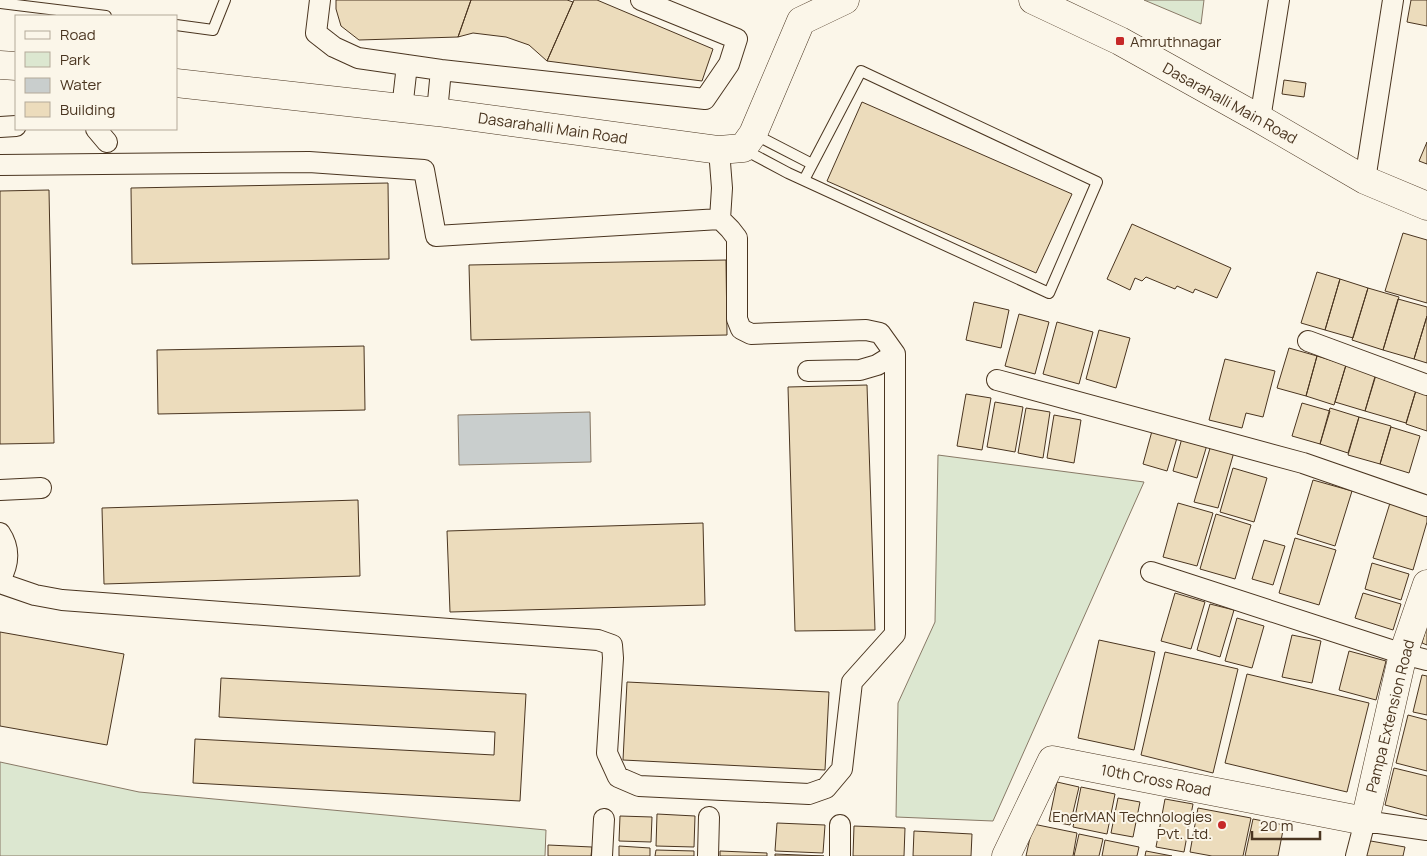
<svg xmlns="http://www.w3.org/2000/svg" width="1427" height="856" font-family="Manrope,sans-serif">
<rect width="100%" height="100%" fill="#fbf6e9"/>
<path fill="#dce7d0" stroke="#887966" d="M1144 0H1204L1201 24Z
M938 455 1144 482 993 821 896 817 898 703 935 622Z
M0 762 139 792 546 830 545 856H0Z"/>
<path fill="#c9cecd" stroke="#887966" d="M590 412 591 462 459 465 458 415Z"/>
<path fill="#ecdcbc" stroke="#4a3520" d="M336 0H471L458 37 359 40 341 26 336 9Z
M471 0H567L573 2 547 61 529 45 506 37 473 33 458 37Z
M574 0H597L713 49 702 81 547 61Z
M1411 0H1427V26L1407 22Z
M1284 80 1306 83 1304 97 1282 94Z
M862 102 1072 194 1036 273 827 181Z
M1427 142V164L1419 161Z
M388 183 389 259 132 264 131 188Z
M49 190 54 443 0 444V191Z
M1132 224 1231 268 1217 298 1195 289 1193 293 1177 286 1175 289 1146 277 1142 281 1135 278 1130 290 1107 279Z
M1403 233 1427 240V303L1385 291Z
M726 260 727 335 471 340 469 265Z
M1317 272 1340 279 1325 330 1301 323Z
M1340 279 1368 288 1353 338 1325 330Z
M1368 288 1399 297 1383 350 1352 340Z
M1398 299 1427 307V316L1414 359 1383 350Z
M974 302 1009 310 1001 348 966 340Z
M1019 314 1049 322 1035 374 1005 366Z
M1427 316V363L1414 359Z
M1057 322 1093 332 1079 384 1043 374Z
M1099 330 1130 338 1116 388 1086 379Z
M364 346 365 410 158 414 157 350Z
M1289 348 1317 356 1306 396 1277 388Z
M1317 356 1346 365 1334 405 1306 396Z
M1225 359 1275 371 1263 417 1246 413 1242 428 1209 420Z
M1346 365 1376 373 1365 411 1335 402Z
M1376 375 1417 387 1406 423 1365 411Z
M867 385 875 630 795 631 788 387Z
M1417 387 1427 390V431L1406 424Z
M966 394 991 398 982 450 957 446Z
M995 402 1023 407 1015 452 987 447Z
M1302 403 1330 411 1320 444 1292 436Z
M1026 408 1050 412 1043 458 1018 453Z
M1330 408 1359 417 1348 453 1320 444Z
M1054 415 1081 420 1074 463 1047 458Z
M1359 417 1391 426 1380 464 1348 455Z
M1391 427 1420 436 1409 473 1380 464Z
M1152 431 1177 438 1167 471 1143 464Z
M1182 438 1207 445 1197 478 1173 471Z
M1211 445 1234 452 1218 508 1194 502Z
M1233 468 1267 478 1254 522 1220 512Z
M1313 480 1352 491 1335 546 1297 534Z
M358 500 360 576 104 584 102 508Z
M1178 503 1213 513 1197 566 1163 557Z
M1390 503 1427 514V522L1413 570 1373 558Z
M1216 514 1251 525 1235 579 1200 569Z
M703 523 705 605 450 612 447 531Z
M1295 538 1336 550 1319 605 1279 593Z
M1264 540 1285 546 1273 585 1252 579Z
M1372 563 1409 574 1401 600 1365 589Z
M1175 593 1205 602 1191 649 1161 641Z
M1363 593 1401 604 1393 630 1355 618Z
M1210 604 1234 610 1220 657 1197 650Z
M1237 618 1264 626 1252 668 1225 661Z
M1427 625V645L1422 643Z
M0 632 124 654 107 745 0 726Z
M1292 635 1321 641 1312 683 1282 677Z
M1099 640 1155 652 1134 750 1078 738Z
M1349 651 1386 661 1376 700 1339 690Z
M1165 652 1238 669 1213 773 1141 755Z
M1247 674 1369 703 1347 792 1225 763Z
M1422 675 1427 676V715L1413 712Z
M221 678 526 694 520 801 193 783 195 739 494 755 495 732 219 717Z
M627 682 829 692 825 770 623 760Z
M1408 715 1427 720V771L1396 763Z
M1394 768 1427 776V816L1385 805Z
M1057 782 1079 787 1070 825 1049 821Z
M1081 787 1115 794 1107 834 1073 827Z
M1118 798 1140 802 1133 837 1111 833Z
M1165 799 1193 804 1184 852 1156 847Z
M1198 808 1251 818 1243 856H1212L1190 852Z
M657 814 695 816 694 847 656 846Z
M620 816 652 817 651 842 619 841Z
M1253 819 1284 825 1278 856H1245Z
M777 823 825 825 823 853 775 851Z
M1033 824 1077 833 1073 856H1026Z
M854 826 905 828 904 856H853Z
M914 831 972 834 971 856H913Z
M1079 834 1103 839 1099 856H1074Z
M1105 840 1139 847 1137 856H1102Z
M1365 840 1405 847 1403 856H1363Z
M548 845 592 847 591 856H548Z
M619 846 650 848V856H619Z
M656 850 694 851V856H655Z
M720 851 767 853V856H720Z
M1146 851 1172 856H1145Z
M775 854 824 856H775Z"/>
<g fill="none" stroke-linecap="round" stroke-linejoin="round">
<defs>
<path id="lane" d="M0 3 106 16
M176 25 213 30 225 0
M754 134 812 164
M743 149 788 173 1049 293 1097 182 861 71 804 180"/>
<path id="street" d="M320 0 316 33 334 47 358 58 441 70 705 99 729 64 737 39 641 0
M402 109 407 65
M437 112 441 70
M1260 119 1279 0
M0 127 16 126
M96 129 107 142
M719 150 722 188 720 219
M0 165 309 162 424 170 436 236 720 219 730 229 737 238V319L741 329 751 334 866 330 880 333 895 354V634L852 682 842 769 826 788 809 794 639 786 618 777 607 753 613 658 612 645 598 640 62 600 35 595 0 583
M1365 180 1393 0
M1308 341 1427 385
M808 371 860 370 877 365 895 354
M997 380 1303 463 1427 506
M0 490 41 488
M0 533C10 548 9 564 0 580
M1151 572 1403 654 1427 660
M602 856 604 819
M708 856 709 817
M840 856V825
M1356 856 1365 821 1427 830"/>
<path id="secondary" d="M1033 0 1120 41 1260 119 1365 180 1427 206
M0 65 16 66
M176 83 437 112 719 150 743 148 753 134 801 21 845 0
M1006 856 1052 760 1365 821 1403 654 1427 584"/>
</defs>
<use href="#lane" stroke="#4a3520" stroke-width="12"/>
<use href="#street" stroke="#4a3520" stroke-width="22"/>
<use href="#secondary" stroke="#4a3520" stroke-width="29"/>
<use href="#lane" stroke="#fbf6e9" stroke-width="10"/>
<use href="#street" stroke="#fbf6e9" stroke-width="20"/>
<use href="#secondary" stroke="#fbf6e9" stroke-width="28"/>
</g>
<g fill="#c62828" stroke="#fbf6e9" stroke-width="2">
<rect x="1115" y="36" width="10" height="10" rx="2.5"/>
<circle cx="1222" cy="825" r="5"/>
</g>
<g text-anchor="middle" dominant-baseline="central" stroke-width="4" stroke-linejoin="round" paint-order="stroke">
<g font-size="15" fill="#4a3520" stroke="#fbf6e9" text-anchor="start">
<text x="1130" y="41">Amruthnagar</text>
<text x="1212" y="816" text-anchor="end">EnerMAN Technologies<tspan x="1212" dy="17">Pvt. Ltd.</tspan></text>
</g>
<g font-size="15" fill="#4a3520" stroke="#fbf6e9">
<text transform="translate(1230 103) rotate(29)">Dasarahalli Main Road</text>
<text transform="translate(553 128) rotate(8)">Dasarahalli Main Road</text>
<text transform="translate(1390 716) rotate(-76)">Pampa Extension Road</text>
<text transform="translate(1156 780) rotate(11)">10th Cross Road</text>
</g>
</g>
<rect x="15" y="15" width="162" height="115" fill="#fbf6e9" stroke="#b4a999"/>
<rect x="25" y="31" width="25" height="8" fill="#fbf6e9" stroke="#b4a999"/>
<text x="60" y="40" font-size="15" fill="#4a3520">Road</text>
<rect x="25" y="52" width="25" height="15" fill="#dce7d0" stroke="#b4a999"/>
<text x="60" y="65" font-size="15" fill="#4a3520">Park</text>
<rect x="25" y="78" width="25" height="15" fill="#c9cecd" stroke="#b4a999"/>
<text x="60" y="90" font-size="15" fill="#4a3520">Water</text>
<rect x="25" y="102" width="25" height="15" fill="#ecdcbc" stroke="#b4a999"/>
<text x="60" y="115" font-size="15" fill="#4a3520">Building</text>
<path d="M1252 831v8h68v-8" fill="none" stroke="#4a3520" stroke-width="2.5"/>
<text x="1260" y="831" font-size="15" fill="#4a3520" stroke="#fbf6e9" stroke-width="4" paint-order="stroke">20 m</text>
</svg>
